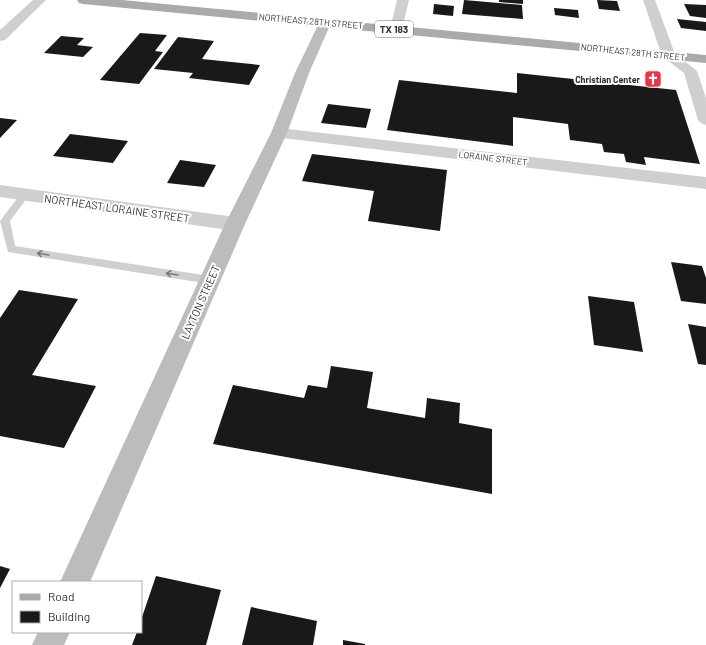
<svg xmlns="http://www.w3.org/2000/svg" width="706" height="645" font-family="Barlow,sans-serif">
<rect width="100%" height="100%" fill="#fff"/>
<path fill="#191919" d="M464 0 522 5 523 19 462 14Z
M499 0H523V4L499 2Z
M597 0 617 1 620 11 599 9Z
M434 4 454 6 453 16 433 14Z
M684 4 706 5V18L690 16Z
M554 8 578 10 579 18 555 15Z
M677 19 706 22V31L681 28Z
M140 33 167 35 155 51 163 52 139 84 100 80Z
M61 36 84 38 77 45 93 47 83 57 44 53Z
M178 37 214 41 202 59 260 65 249 85 189 78 193 73 154 69Z
M517 73 676 90 700 164 644 157 646 165 626 162 624 154 604 152 602 144 570 140 568 124 513 117V146L387 130 399 80 517 93Z
M328 104 371 109 366 128 321 123Z
M0 118 17 120 0 138Z
M70 134 128 141 113 163 53 156Z
M312 154 447 170 440 231 368 221 374 191 302 181Z
M180 160 216 165 204 187 167 183Z
M671 262 702 266 706 278V304L681 301Z
M19 290 78 299 32 375 96 386 64 448 0 436V318Z
M588 296 634 302 643 352 594 345Z
M688 324 706 327V365L698 364Z
M331 366 373 372 367 408 425 418 427 398 460 403 459 423 492 429V494L213 444 233 385 304 398 308 385 327 388Z
M0 566 10 569 0 588Z
M156 576 221 590 206 645H132L137 632H141V620Z
M251 607 317 621 313 645H242Z
M343 640 365 644V645H343Z"/>
<g fill="none" stroke-linecap="round" stroke-linejoin="round">
<path fill="#cfcfcf" fill-rule="evenodd" d="M25 191 30 194 10 221 15 246 210 276 214 277 215 280 214 283 210 284 8 252 0 221 22 192Z"/>
<path fill="#cfcfcf" fill-rule="evenodd" d="M33 0H46L5 40 0 41V30Z
M397 0H409L402 29 400 32H392L390 29Z
M643 0H655L675 54 697 71 706 98V125L701 123 698 120 684 73 662 56Z
M279 128 706 177V189L274 137 271 133 274 129Z
M0 185 235 217 241 219 244 224 241 229 235 231 0 197Z"/>
<path fill="#bcbcbc" fill-rule="evenodd" d="M325 19 330 20 331 23 309 73 287 133 245 224 90 582H60L225 224 271 133 295 73 319 23 320 20Z
M38 632H70L64 645H32Z"/>
<path fill="#aaa" fill-rule="evenodd" d="M77 0H122L706 55V63L83 4 79 3Z"/>
</g>
<defs><path id="oneway-shaft" d="M-6 0H5M1.5-3L5.5 0L1.5 3" fill="none" stroke-width="1.6" stroke-linecap="round" stroke-linejoin="round"/></defs>
<g stroke="#797979">
<use href="#oneway-shaft" transform="translate(43 254) rotate(-171)"/>
<use href="#oneway-shaft" transform="translate(172 274) rotate(-171)"/>
</g>
<defs>
<symbol id="church-square" viewBox="-11 -11 22 22"><rect x="-9" y="-9" width="18" height="18" rx="4" fill="#e93548" stroke="#fff"/><path d="M-1.2-6h2.4v3.5h3.3v2.4h-3.3V6h-2.4V-.1h-3.3v-2.4h3.3Z" fill="#fff"/></symbol>
</defs>
<g fill-rule="evenodd">
<use href="#church-square" x="643" y="69" width="20" height="20"/>
</g>
<g text-anchor="middle" dominant-baseline="central" stroke-width="4" stroke-linejoin="round" paint-order="stroke">
<g font-size="9" fill="#323232" stroke="#fff">
<text transform="translate(311 21) rotate(5)">NORTHEAST 28TH STREET</text>
<text transform="translate(633 52) rotate(6)">NORTHEAST 28TH STREET</text>
<text transform="translate(493 158) rotate(7)">LORAINE STREET</text>
</g>
<g font-size="9" font-weight="bold" fill="#323232" stroke="#fff" text-anchor="end">
<text x="640" y="79">Christian Center</text>
</g>
<rect fill="#fff" stroke="#707070" stroke-width="1" x="375" y="21" width="38" height="16" rx="3"/>
<g font-size="10" font-weight="bold" fill="#323232">
<text x="394" y="29">TX 183</text>
</g>
<g font-size="11" fill="#323232" stroke="#fff">
<text transform="translate(117 208) rotate(8)">NORTHEAST LORAINE STREET</text>
<text transform="translate(200 302) rotate(-66)">LAYTON STREET</text>
</g>
</g>
<rect x="12" y="581" width="130" height="52" fill="#ffffff" stroke="#adadad"/>
<rect x="20" y="594" width="20" height="6" fill="#aaaaaa" stroke="#adadad"/>
<text x="48" y="601" font-size="12" fill="#323232">Road</text>
<rect x="20" y="611" width="20" height="12" fill="#191919" stroke="#adadad"/>
<text x="48" y="621" font-size="12" fill="#323232">Building</text>
</svg>
